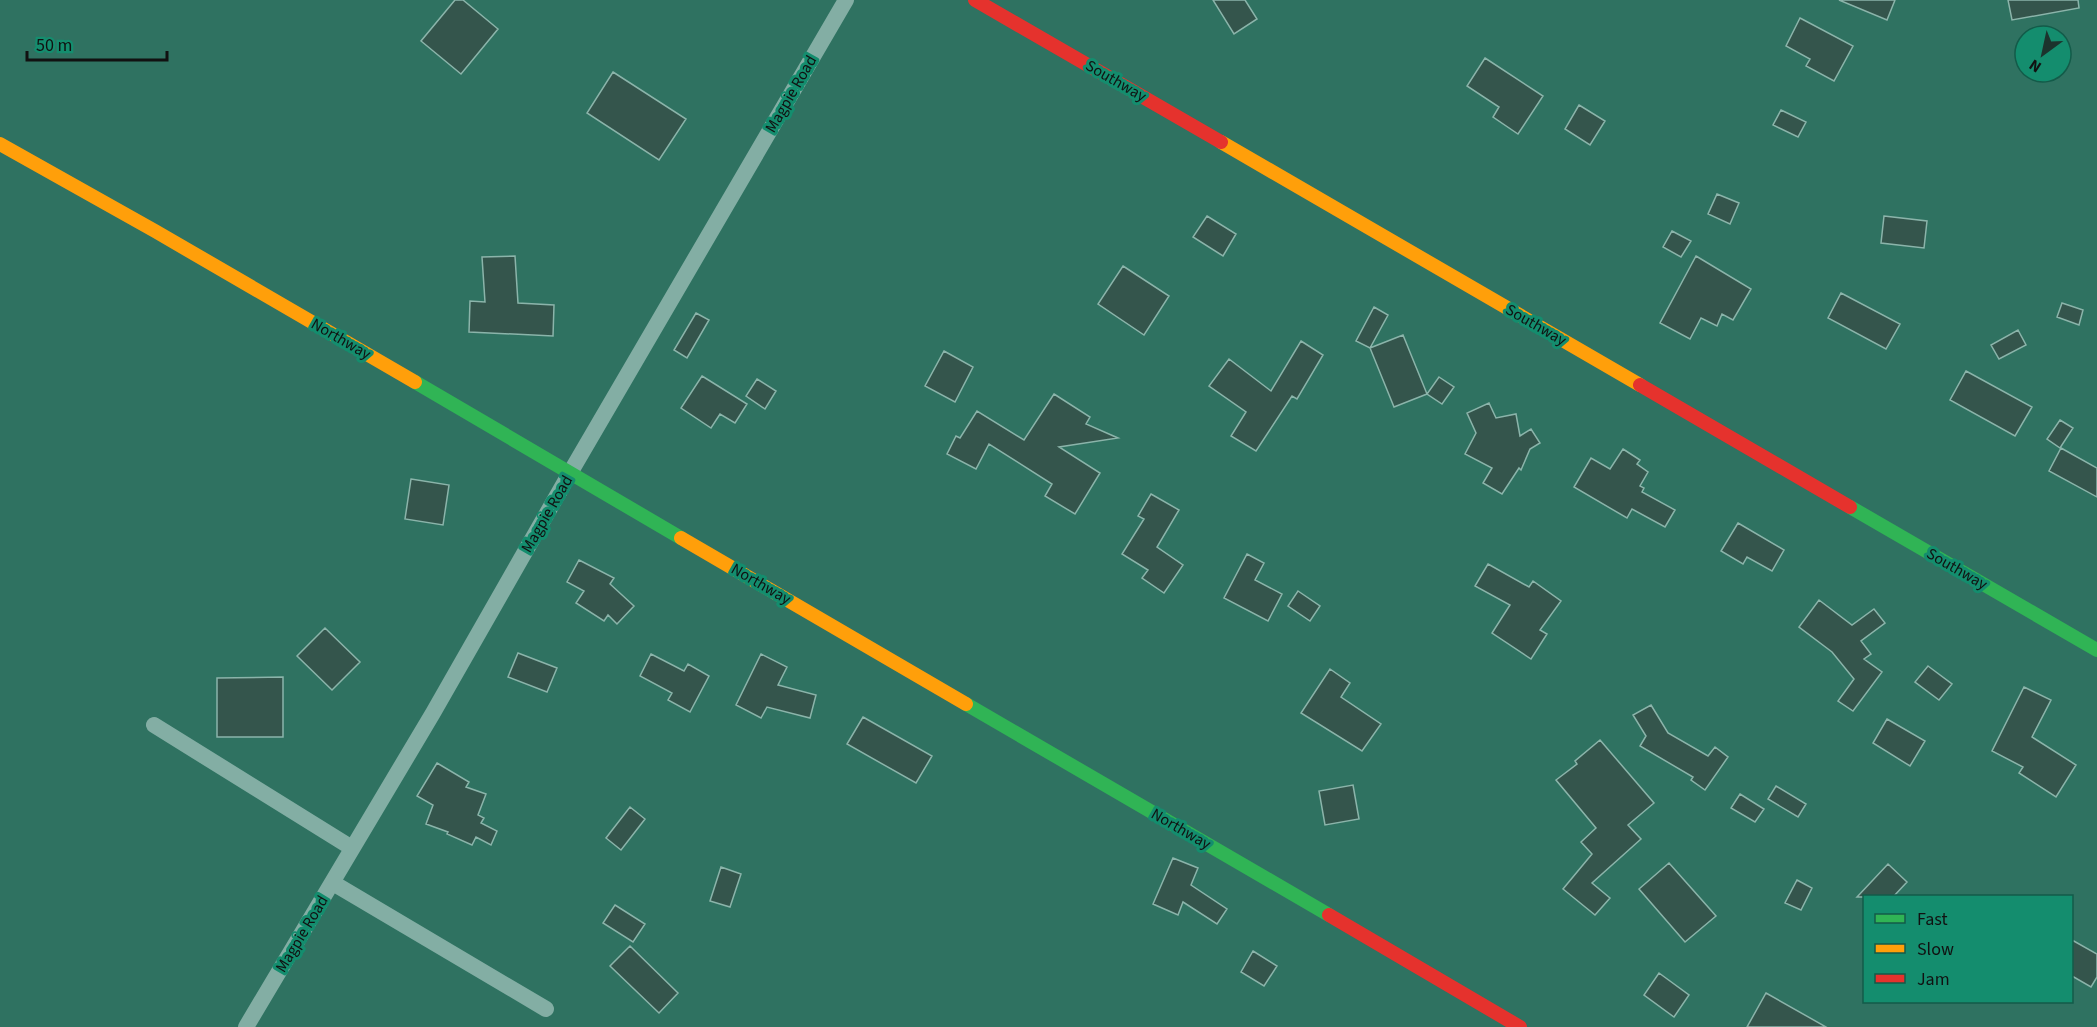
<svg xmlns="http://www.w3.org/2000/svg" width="2097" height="1027" font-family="'Source Sans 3',sans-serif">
<rect width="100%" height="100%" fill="#2f7261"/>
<path fill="#34554c" stroke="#8bb4aa" stroke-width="1.5" d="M455 0H463L498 29 461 74 421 41Z
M1213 0H1245L1257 19 1234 34Z
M1839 0H1895L1887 20Z
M2008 0H2078L2079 8 2012 20Z
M1800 18 1853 46 1834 81 1806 66 1810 59 1786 46Z
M1485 58 1543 96 1518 134 1493 117 1499 107 1467 86Z
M613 72 686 119 659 160 587 113Z
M1579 105 1605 121 1590 145 1565 129Z
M1781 110 1806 122 1798 137 1773 125Z
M1717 194 1739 203 1730 224 1708 214Z
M1207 216 1236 234 1223 256 1193 237Z
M1884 216 1927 221 1924 248 1881 243Z
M1672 231 1691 241 1681 257 1663 247Z
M515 256 518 303 554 305 553 336 469 332 470 301 485 302 482 257Z
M1696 256 1751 289 1733 320 1722 314 1717 326 1701 318 1690 339 1660 323Z
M1123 266 1169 296 1144 335 1098 304Z
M1841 293 1900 324 1886 349 1828 318Z
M2062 303 2083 310 2079 325 2057 317Z
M1374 307 1388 315 1370 348 1356 341Z
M696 313 709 320 687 358 674 350Z
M2018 330 2026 345 1999 359 1991 345Z
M1403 335 1427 394 1394 407 1370 348Z
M1301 341 1323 355 1297 399 1292 396 1256 451 1231 436 1246 412 1209 386 1229 359 1271 391Z
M944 351 973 367 955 402 925 386Z
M1966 371 2032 407 2015 436 1950 400Z
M702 376 747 404 735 423 720 414 711 428 681 408Z
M1439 377 1454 387 1442 404 1427 394Z
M757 379 776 391 765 409 746 396Z
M1054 394 1090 417 1086 424 1118 438 1059 447 1100 473 1075 514 1045 496 1052 484 989 444 976 469 947 454 956 436 960 438 977 411 1024 440Z
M1489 403 1496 418 1516 414 1520 436 1531 429 1540 443 1530 449 1521 470 1519 468 1502 494 1483 483 1492 468 1465 454 1476 433 1467 413Z
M2060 420 2073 428 2060 448 2047 439Z
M2061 448 2097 468V497L2049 471Z
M1623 449 1640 460 1637 464 1648 472 1640 486 1644 488 1642 492 1675 510 1665 527 1632 509 1627 518 1574 487 1591 458 1610 469Z
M411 479 449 485 443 525 405 519Z
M1151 494 1179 510 1157 547 1183 565 1164 593 1142 578 1148 570 1122 554 1144 519 1138 516Z
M1738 523 1784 550 1772 571 1747 557 1743 564 1721 551Z
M1247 554 1264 563 1255 580 1282 594 1268 621 1224 598Z
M579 560 614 578 610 584 634 606 617 624 608 615 604 621 576 603 584 591 567 582Z
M1488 564 1529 587 1533 581 1561 601 1540 630 1547 634 1531 659 1492 633 1510 605 1475 586Z
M1298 591 1320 606 1310 621 1288 606Z
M1819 600 1852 625 1874 609 1885 623 1861 641 1871 654 1864 659 1882 672 1853 711 1838 701 1854 679 1832 652 1799 627Z
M325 628 360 662 332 690 297 656Z
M518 653 557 668 547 692 508 677Z
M651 654 684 671 688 664 709 676 690 712 668 700 672 693 640 676Z
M761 654 787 667 778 685 816 695 810 718 767 707 761 718 736 705Z
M1928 666 1952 684 1939 700 1915 682Z
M1330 669 1350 683 1341 697 1381 724 1362 751 1301 713Z
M283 677V737H217V678Z
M2024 687 2051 700 2032 737 2076 765 2056 797 2019 773 2023 767 1992 751Z
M1651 705 1668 733 1708 756 1715 747 1728 757 1705 790 1691 780 1693 777 1640 746 1646 736 1633 715Z
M863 717 932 756 916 783 847 744Z
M1887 719 1925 741 1910 766 1873 743Z
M1600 740 1654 803 1628 825 1641 839 1592 883 1610 898 1595 915 1563 889 1592 854 1581 842 1596 828 1556 780 1577 764 1575 761Z
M437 763 469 782 466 787 486 794 478 815 484 818 481 823 497 831 491 845 476 837 472 845 447 834 448 832 426 824 433 805 417 796Z
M1353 785 1359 819 1325 825 1319 791Z
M1776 786 1806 804 1798 817 1768 799Z
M1740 794 1764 809 1755 822 1731 808Z
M630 807 645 819 621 850 606 838Z
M1173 858 1198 868 1191 885 1227 909 1217 924 1183 902 1178 915 1153 904Z
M1669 863 1716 916 1685 942 1639 889Z
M1888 864 1907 882 1893 897H1857Z
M721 867 741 874 730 907 710 901Z
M1797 880 1812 888 1801 910 1785 903Z
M615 905 645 924 633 942 603 923Z
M2072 940 2097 954V977L2091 987 2072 976Z
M630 946 678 993 659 1013 610 966Z
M1253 951 1277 966 1264 986 1241 972Z
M1659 973 1689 995 1674 1017 1644 995Z
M1766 993 1826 1027H1747Z"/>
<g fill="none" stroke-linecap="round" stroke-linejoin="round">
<path stroke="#83aea4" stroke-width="16" d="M154 725 352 848
M333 883 546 1009
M246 1027 433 713 570 473 846 0"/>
<path stroke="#30b455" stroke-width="14" d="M415 382 681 538
M1850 507 2097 650
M966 704 1329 915"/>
<path stroke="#ff9f0a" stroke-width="14" d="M1221 142 1640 385
M0 144 155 231 415 382
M681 538 966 704"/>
<path stroke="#e5322d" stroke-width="14" d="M975 0 1221 142
M1640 385 1850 507
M1329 915 1520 1027"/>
</g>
<g text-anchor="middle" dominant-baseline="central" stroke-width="6" stroke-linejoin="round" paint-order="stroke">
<g font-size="16" fill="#111" stroke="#148d6e">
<text transform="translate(1116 81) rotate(30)">Southway</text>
<text transform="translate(791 94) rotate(-60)">Magpie Road</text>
<text transform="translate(1536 325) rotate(30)">Southway</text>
<text transform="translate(341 339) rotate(30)">Northway</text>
<text transform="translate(547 514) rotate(-60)">Magpie Road</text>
<text transform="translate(1957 569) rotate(30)">Southway</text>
<text transform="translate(761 584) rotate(30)">Northway</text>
<text transform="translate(1181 829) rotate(30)">Northway</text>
<text transform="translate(302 934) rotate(-59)">Magpie Road</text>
</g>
</g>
<rect x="1863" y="895" width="210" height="108" fill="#148d6e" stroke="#135b49" stroke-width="1.5"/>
<rect x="1875" y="914" width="30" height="9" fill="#30b455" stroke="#135b49" stroke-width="1.5"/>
<text x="1917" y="925" font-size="18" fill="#111111">Fast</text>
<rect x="1875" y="944" width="30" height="9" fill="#ff9f0a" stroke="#135b49" stroke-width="1.5"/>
<text x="1917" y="955" font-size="18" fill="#111111">Slow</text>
<rect x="1875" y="974" width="30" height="9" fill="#e5322d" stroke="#135b49" stroke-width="1.5"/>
<text x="1917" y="985" font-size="18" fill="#111111">Jam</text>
<g transform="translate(2043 54) rotate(213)"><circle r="28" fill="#148d6e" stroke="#135b49" stroke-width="1.5"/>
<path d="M0-4.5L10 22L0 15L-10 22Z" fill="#1c332d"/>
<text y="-9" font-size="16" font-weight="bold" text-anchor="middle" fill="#111111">N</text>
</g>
<path d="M27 51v9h140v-9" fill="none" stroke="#111111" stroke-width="3"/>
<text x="36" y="51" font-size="18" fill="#111111" stroke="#148d6e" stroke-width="4.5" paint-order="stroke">50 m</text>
</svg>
